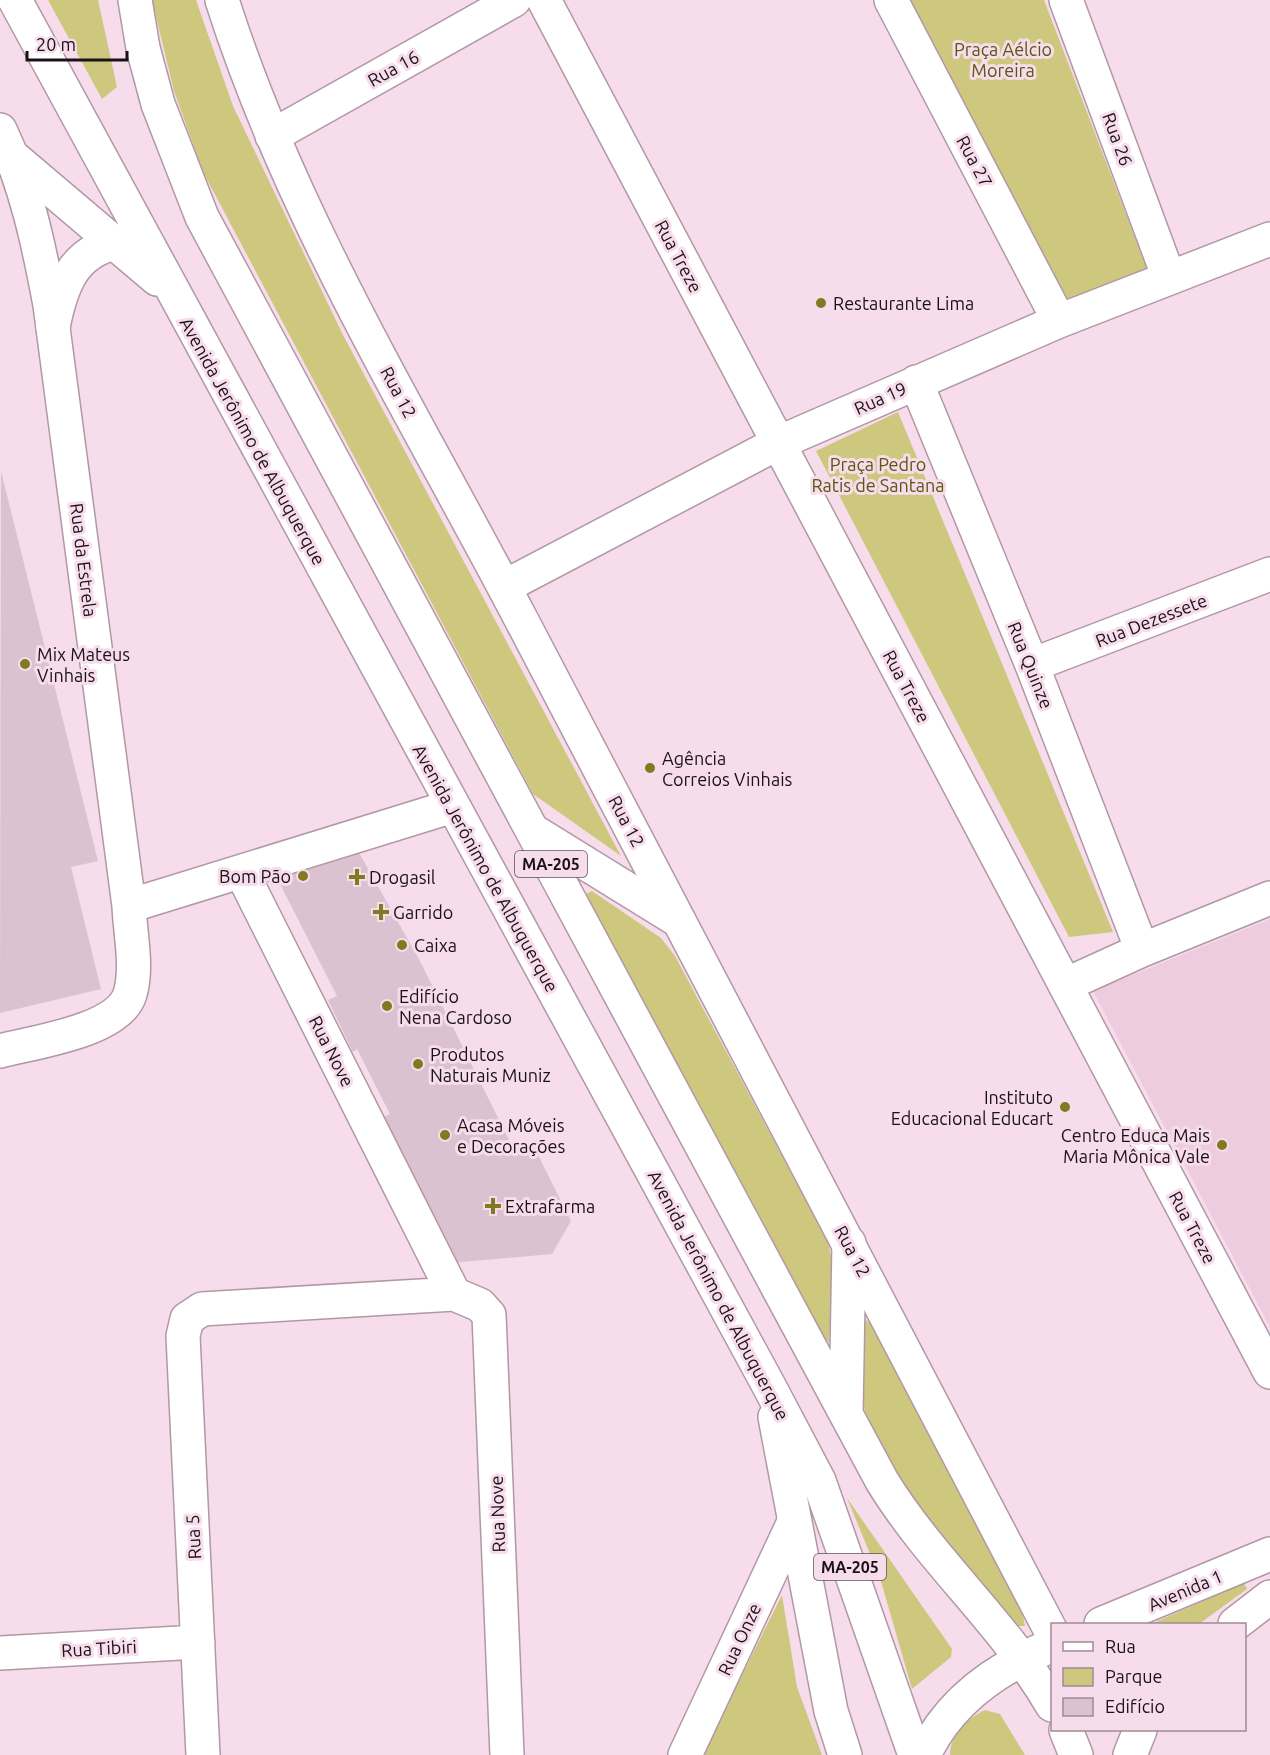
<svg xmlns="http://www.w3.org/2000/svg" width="1270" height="1755" font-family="Ubuntu,sans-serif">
<rect width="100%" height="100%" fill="#f7dceb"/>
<path fill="#eeccdf" d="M1270 919V1327L1093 991Z"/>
<path fill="#cec87f" d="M48 0H98L117 87 102 99Z
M152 0H196L233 106 343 335 621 856 533 794 203 172 174 91Z
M907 0H1044L1147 269 1066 306Z
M898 412 1113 932 1069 937 816 451Z
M592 891 661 938 675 956 828 1242 833 1265 829 1342 825 1340 586 899V894Z
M864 1319 873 1324 1022 1611 1025 1626H1017L1008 1619 924 1523 869 1427 862 1399 859 1321Z
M847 1498 952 1649 951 1657 912 1689 880 1578Z
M1244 1583 1247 1589 1199 1624H1151Z
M782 1595 797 1687 822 1755H702Z
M985 1710 1000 1714 1025 1755H950C950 1735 968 1718 985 1710Z"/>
<path fill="#dcc2d1" d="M1 471 98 861 71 867 101 989 0 1013Z
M357 849 421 963 514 1150 532 1143 571 1221 552 1254 451 1263 376 1120 390 1114 357 1049 353 1052 328 1000 337 996 277 878Z"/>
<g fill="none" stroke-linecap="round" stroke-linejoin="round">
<defs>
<path id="minor" d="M222 0C292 220 416 418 522 621 699 958 876 1295 1052 1633
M544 0 1270 1372
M891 0 1059 321
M1066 0 1169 278
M0 130C26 184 39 246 50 305L129 906C130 933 138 967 130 994 119 1031 34 1042 0 1051
M272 136 514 0
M916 382 1032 665 1142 950
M504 587 778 443 1059 321 1270 239
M1032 665 1270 574
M242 873 454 1294
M129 906 453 806
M1065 985 1142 950 1270 898
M1101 1624 1270 1554
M1235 1624 1270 1597
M0 1653 198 1642
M203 1755 183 1336 187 1319 202 1309 454 1294 480 1305 489 1315 507 1755
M685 1755 793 1524
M924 1755C948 1703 994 1670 1046 1648
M1130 1755 1140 1730"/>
<path id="major" d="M15 0 769 1386 819 1481 915 1755
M135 0 143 48 158 104 202 217 882 1481C931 1561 1005 1624 1052 1705
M12 156 157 279
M53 327C61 287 72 253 115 243
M535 832 679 921
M846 1414 849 1243
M775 1417 831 1711 845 1755
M1066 1730 1076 1755"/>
</defs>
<use href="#minor" stroke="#b198a6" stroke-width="36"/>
<use href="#major" stroke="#b198a6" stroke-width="36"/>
<use href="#minor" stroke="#fff" stroke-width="33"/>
<use href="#major" stroke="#fff" stroke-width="33"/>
</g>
<g fill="#817a20" stroke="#f7dceb" stroke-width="2">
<circle cx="821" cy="303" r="6"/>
<circle cx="25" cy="664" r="6"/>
<circle cx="650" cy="768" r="6"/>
<circle cx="303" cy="876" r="6"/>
<path d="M354 868h6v6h6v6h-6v6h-6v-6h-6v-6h6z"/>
<path d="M378 903h6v6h6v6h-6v6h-6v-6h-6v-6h6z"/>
<circle cx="402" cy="945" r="6"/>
<circle cx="387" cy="1006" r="6"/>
<circle cx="418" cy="1064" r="6"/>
<circle cx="1065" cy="1107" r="6"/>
<circle cx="445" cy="1135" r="6"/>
<circle cx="1222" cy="1145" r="6"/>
<path d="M490 1197h6v6h6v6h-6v6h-6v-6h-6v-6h6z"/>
</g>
<g text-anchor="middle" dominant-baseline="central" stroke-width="6" stroke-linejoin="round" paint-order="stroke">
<g fill="#f7dceb" stroke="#5d4f57" stroke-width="1.5">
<rect x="515" y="851" width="72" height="26" rx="4.5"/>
<rect x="814" y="1554" width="72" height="26" rx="4.5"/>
</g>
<g font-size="16" font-weight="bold" fill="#1b1217">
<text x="551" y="864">MA-205</text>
<text x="850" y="1567">MA-205</text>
</g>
<g font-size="18" fill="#5c5610" stroke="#f7dceb">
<text x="1003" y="49">Praça Aélcio<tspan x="1003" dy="21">Moreira</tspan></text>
<text x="878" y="464">Praça Pedro<tspan x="878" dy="21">Ratis de Santana</tspan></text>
</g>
<g font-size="18" fill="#1b1217" stroke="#f7dceb">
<text transform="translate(393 68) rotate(-29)">Rua 16</text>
<text transform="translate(1118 139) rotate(70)">Rua 26</text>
<text transform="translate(975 161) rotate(62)">Rua 27</text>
<text transform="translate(679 256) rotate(62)">Rua Treze</text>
<text transform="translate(399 392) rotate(62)">Rua 12</text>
<text transform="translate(880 398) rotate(-24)">Rua 19</text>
<text transform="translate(253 441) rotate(61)">Avenida Jerônimo de Albuquerque</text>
<text transform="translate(84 560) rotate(83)">Rua da Estrela</text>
<text transform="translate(1151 620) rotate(-21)">Rua Dezessete</text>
<text transform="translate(1031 665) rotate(68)">Rua Quinze</text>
<text transform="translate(907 686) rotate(62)">Rua Treze</text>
<text transform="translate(627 821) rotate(62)">Rua 12</text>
<text transform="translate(486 868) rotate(61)">Avenida Jerônimo de Albuquerque</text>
<text transform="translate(332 1051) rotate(63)">Rua Nove</text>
<text transform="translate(1193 1227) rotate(62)">Rua Treze</text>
<text transform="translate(853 1251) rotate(62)">Rua 12</text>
<text transform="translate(719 1295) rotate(62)">Avenida Jerônimo de Albuquerque</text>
<text transform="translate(497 1514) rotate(-92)">Rua Nove</text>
<text transform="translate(193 1537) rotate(-93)">Rua 5</text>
<text transform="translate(1185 1590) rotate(-23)">Avenida 1</text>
<text transform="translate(739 1639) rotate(-65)">Rua Onze</text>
<text transform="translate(99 1648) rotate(-3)">Rua Tibiri</text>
</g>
<g font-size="18" fill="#1b1217" stroke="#f7dceb" text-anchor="start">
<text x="833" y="303">Restaurante Lima</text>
<text x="37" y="654">Mix Mateus<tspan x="37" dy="21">Vinhais</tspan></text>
<text x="662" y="758">Agência<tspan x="662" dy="21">Correios Vinhais</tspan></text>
<text x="291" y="876" text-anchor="end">Bom Pão</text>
<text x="369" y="877">Drogasil</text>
<text x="393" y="912">Garrido</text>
<text x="414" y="945">Caixa</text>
<text x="399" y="996">Edifício<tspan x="399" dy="21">Nena Cardoso</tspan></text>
<text x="430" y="1054">Produtos<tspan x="430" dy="21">Naturais Muniz</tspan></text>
<text x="1053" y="1097" text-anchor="end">Instituto<tspan x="1053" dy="21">Educacional Educart</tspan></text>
<text x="457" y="1125">Acasa Móveis<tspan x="457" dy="21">e Decorações</tspan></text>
<text x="1210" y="1135" text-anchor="end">Centro Educa Mais<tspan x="1210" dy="21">Maria Mônica Vale</tspan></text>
<text x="505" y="1206">Extrafarma</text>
</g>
</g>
<rect x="1051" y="1623" width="195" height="108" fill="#f7dceb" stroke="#9f8b96" stroke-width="1.5"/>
<rect x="1063" y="1642" width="30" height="9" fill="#ffffff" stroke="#9f8b96" stroke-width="1.5"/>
<text x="1105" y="1653" font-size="18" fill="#1b1217">Rua</text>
<rect x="1063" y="1668" width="30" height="18" fill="#cec87f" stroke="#9f8b96" stroke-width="1.5"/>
<text x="1105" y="1683" font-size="18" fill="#1b1217">Parque</text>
<rect x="1063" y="1698" width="30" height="18" fill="#dcc2d1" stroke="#9f8b96" stroke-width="1.5"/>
<text x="1105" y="1713" font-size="18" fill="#1b1217">Edifício</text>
<path d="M27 51v9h100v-9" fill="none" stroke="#1b1217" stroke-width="3"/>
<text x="36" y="51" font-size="18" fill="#1b1217" stroke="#f7dceb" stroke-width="4.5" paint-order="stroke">20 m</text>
</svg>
